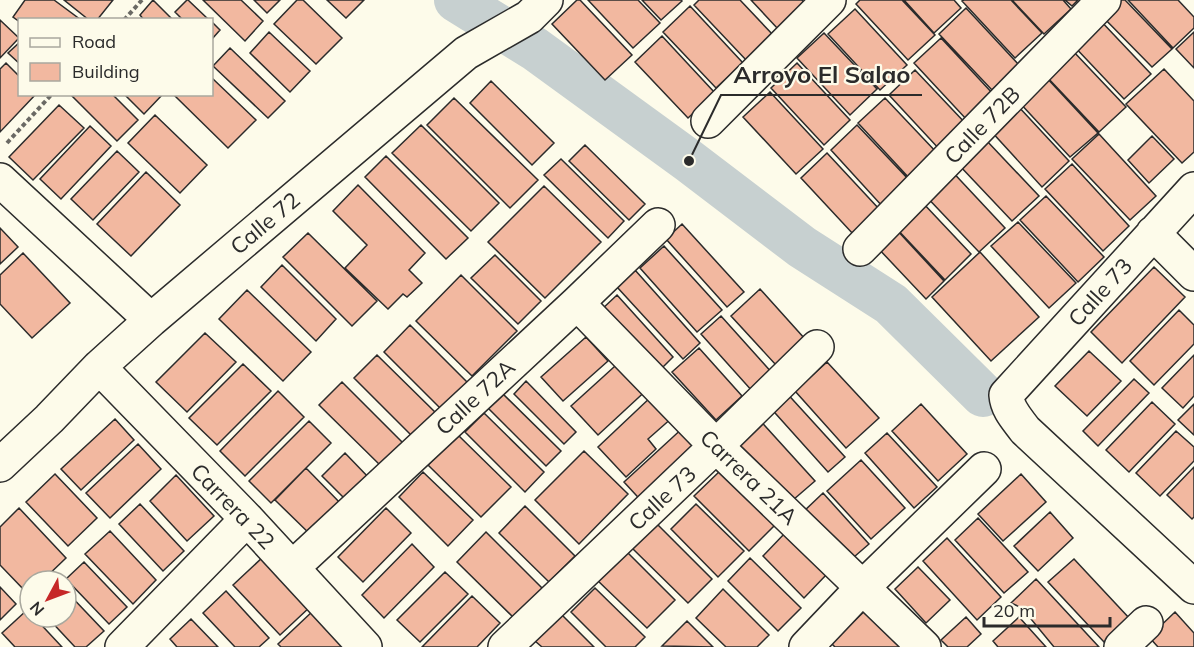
<svg xmlns="http://www.w3.org/2000/svg" width="1194" height="647" font-family="Mulish,sans-serif">
<rect width="100%" height="100%" fill="#fdfbea"/>
<g fill="none" stroke-linecap="round" stroke-linejoin="round">
<path stroke="#c7d0d0" stroke-width="44" d="M456 0 535 49 689 161 802 247 891 304 983 395"/>
</g>
<path fill="#f2b8a0" stroke="#2b2b2b" stroke-width="1.5" d="M25 0H54L81 20H20V22L13 17Z
M64 0H113L97 20H89Z
M153 0 173 20H144L140 15Z
M187 0H188L209 20H183L175 12Z
M203 0H241L263 21 245 41Z
M254 0H280L267 13Z
M297 0H303L342 38 316 64 274 24Z
M327 0H364L346 18Z
M577 0H580L632 55 605 80 552 24Z
M588 0H638L660 23 633 48Z
M642 0H681L682 1 661 20Z
M699 0H740L774 36 747 61 694 5Z
M751 0H802L805 4 778 29Z
M860 0H902L935 35 908 60 856 4Z
M904 0H954L961 8 934 33Z
M964 0H1011L1042 33 1015 58 962 1Z
M1012 0H1063L1071 9 1044 34Z
M1065 0H1078L1072 6Z
M1111 0H1125L1172 49 1152 67 1098 12Z
M1128 0H1178L1194 17V28L1173 48Z
M690 6 743 63 716 88 663 32Z
M966 8 1019 65 992 90 939 34Z
M855 9 907 65 880 90 828 34Z
M1098 18 1151 74 1124 99 1071 43Z
M0 20 19 38 0 58Z
M212 22 220 30 212 39Z
M269 32 310 71 290 92 250 53Z
M1194 32V68L1176 49Z
M824 33 877 89 850 115 797 58Z
M662 36 715 93 688 118 635 62Z
M941 38 994 95 967 120 914 63Z
M20 42V64L8 53Z
M230 48 285 101 268 118 213 66Z
M1073 51 1126 107 1099 132 1046 76Z
M6 63 20 77V94H36L0 132V69Z
M797 63 850 120 824 145 771 88Z
M1164 69 1194 101V152L1182 163 1126 104Z
M915 70 968 126 941 151 889 95Z
M1045 76 1098 133 1070 157 1018 101Z
M212 78 256 120 228 148 175 96 177 94H212Z
M491 81 554 143 532 165 470 103Z
M770 92 823 149 796 174 743 117Z
M70 94H112L138 120 117 141Z
M124 94H163L144 114Z
M454 98 538 180 510 208 427 125Z
M885 98 938 154 911 180 858 123Z
M59 105 84 128 33 180 9 157Z
M1017 105 1069 161 1042 187 990 130Z
M155 115 207 165 180 193 128 143Z
M421 125 499 203 471 231 392 153Z
M857 125 910 181 883 207 831 150Z
M90 126 111 146 61 199 40 179Z
M1099 134 1156 196 1130 220 1072 159Z
M1152 136 1174 159 1149 183 1128 160Z
M986 140 1039 196 1012 221 959 165Z
M585 145 645 204 629 220 569 161Z
M117 151 139 172 93 220 71 199Z
M827 153 880 210 854 235 801 178Z
M386 156 468 238 446 259 365 177Z
M561 159 624 221 608 238 544 175Z
M1072 164 1129 226 1103 251 1045 189Z
M947 166 1005 228 979 252 921 191Z
M146 172 180 205 131 256 97 224Z
M358 185 425 253 409 270 422 283 407 297 403 294 388 309 345 268 367 245 333 211Z
M544 186 601 242 545 298 488 242Z
M1046 196 1104 257 1078 282 1020 220Z
M922 202 971 254 945 280 895 227Z
M1018 222 1076 283 1049 308 991 246Z
M682 224 744 292 727 307 666 239Z
M0 228 18 247 0 264Z
M895 228 944 281 926 299 876 246Z
M308 233 377 301 352 326 283 257Z
M664 246 722 310 697 332 640 268Z
M980 252 1039 317 991 361 932 297Z
M23 253 70 303 32 338 0 304V275Z
M495 255 541 301 518 324 471 278Z
M282 265 336 319 316 341 261 287Z
M1154 267 1185 297 1122 363 1091 332Z
M635 270 700 343 683 359 617 287Z
M461 275 517 331 472 376 416 321Z
M760 289 805 339 776 365 731 316Z
M247 290 311 352 283 381 219 319Z
M617 295 673 357 657 373 600 311Z
M1179 310 1194 325V344L1154 385 1130 361Z
M721 316 773 374 753 392 701 334Z
M410 325 473 388 447 415 384 352Z
M205 333 236 362 187 412 156 382Z
M586 337 608 361 563 401 541 377Z
M699 348 742 396 716 420 672 372Z
M1089 351 1121 381 1087 416 1055 386Z
M377 355 438 415 414 438 354 378Z
M1194 355V396L1183 408 1162 388Z
M625 357 651 386 598 435 571 406Z
M827 362 879 418 846 448 795 391Z
M243 364 271 391 217 445 189 418Z
M1134 379 1149 393 1098 446 1083 431Z
M526 381 576 432 564 444 514 394Z
M342 382 404 444 382 467 319 405Z
M783 389 845 457 828 472 767 404Z
M278 391 304 417 245 476 220 451Z
M502 393 561 451 546 466 487 407Z
M653 395 673 417 648 439 656 449 626 477 598 447Z
M1152 402 1175 424 1129 472 1106 450Z
M921 404 967 454 938 481 892 431Z
M1194 404V435L1178 420Z
M484 413 544 472 525 492 465 432Z
M755 415 815 481 786 506 727 441Z
M115 419 134 440 81 490 61 469Z
M309 421 331 443 271 503 249 481Z
M686 425 708 451 647 507 624 482Z
M1176 431 1194 447V461L1160 496 1136 473Z
M887 433 937 487 914 508 865 453Z
M458 435 511 487 481 517 428 465Z
M138 444 161 469 110 518 86 493Z
M584 451 628 494 579 544 535 500Z
M345 453 371 480 348 502 322 476Z
M861 460 905 508 871 539 827 491Z
M1194 467V517L1192 519 1167 495Z
M306 468 345 508 315 539 275 500Z
M721 470 776 524 749 551 694 496Z
M423 472 473 520 448 546 399 497Z
M55 474 97 518 68 546 26 502Z
M1021 474 1046 502 1003 541 978 514Z
M176 475 214 516 187 541 150 501Z
M823 493 869 544 847 563 802 513Z
M140 504 184 551 163 571 119 524Z
M696 504 744 551 718 577 671 529Z
M525 506 575 556 549 582 499 533Z
M19 508 66 558 42 581H30V593L28 594 0 565V527Z
M386 508 411 533 363 582 338 557Z
M1050 512 1073 538 1038 571 1014 546Z
M978 518 1028 572 1004 593 955 540Z
M656 523 712 579 688 603 632 548Z
M110 531 156 580 133 604 85 554Z
M486 532 544 590 515 619 457 562Z
M785 533 827 574 804 598 763 556Z
M947 538 1001 597 977 620 923 561Z
M412 544 434 567 384 618 362 595Z
M625 550 675 600 647 628 596 579Z
M264 556 311 606 280 635 233 585Z
M750 558 801 608 778 631 728 581Z
M1074 559 1130 619 1104 642 1048 582Z
M84 562 127 607 109 624 66 579Z
M918 567 950 600 926 623 895 589Z
M445 572 468 594 420 642 397 620Z
M1036 579 1099 647H1054L1022 608 1011 603Z
M0 587 16 604 0 620Z
M595 588 645 637 635 647H606L571 612Z
M723 589 769 635 757 647H726L696 618Z
M66 591 104 631 86 647H75L47 617H66Z
M226 591 269 638 259 647H235L203 613Z
M472 596 500 623 477 647H422Z
M871 605 910 647H835L831 643Z
M315 609 351 647H281L278 644Z
M27 610 30 613V617H34L62 647H15L2 633Z
M1175 612 1194 633V647H1158L1149 637Z
M561 614 594 647H542L535 641Z
M966 617 981 634 967 647H948L941 640Z
M1019 617 1046 647H998L993 641Z
M191 619 218 647H177L170 639Z
M687 621 713 647 662 646Z"/>
<g fill="none" stroke-linecap="round" stroke-linejoin="round">
<defs>
<path id="minor" d="M708 121 829 0
M0 180 151 320
M1194 189 1006 395C1007 409 1017 419 1025 430L1194 587
M1153 233 1194 274
M860 249 1104 0
M577 303 716 446 924 647
M99 367 247 519 365 647
M0 465 49 419 99 367 151 320 466 53 529 17 546 0
M292 568 577 303 658 225
M122 647 247 519
M505 647 716 446 817 347
M806 647 863 587 984 469
M1121 647 1146 623"/>
</defs>
<use href="#minor" stroke="#2b2b2b" stroke-width="36"/>
<path stroke="#6a6964" stroke-width="4" stroke-dasharray="4.5 3" stroke-linecap="butt" d="M124 20 142 0
M7 143 52 94"/>
<use href="#minor" stroke="#fdfbea" stroke-width="33"/>
</g>
<g text-anchor="middle" dominant-baseline="central" stroke-width="4.5" stroke-linejoin="round" paint-order="stroke">
<g font-size="22" fill="#2b2b2b" stroke="#fdfbea">
<text transform="translate(982 125) rotate(-46)">Calle 72B</text>
<text transform="translate(265 223) rotate(-40)">Calle 72</text>
<text transform="translate(1100 292) rotate(-48)">Calle 73</text>
<text transform="translate(475 397) rotate(-43)">Calle 72A</text>
<text transform="translate(749 477) rotate(44)">Carrera 21A</text>
<text transform="translate(662 498) rotate(-43)">Calle 73</text>
<text transform="translate(233 506) rotate(46)">Carrera 22</text>
</g>
</g>
<path fill="none" stroke="#2b2b2b" stroke-width="2" d="M689 161L721 95H922"/>
<circle fill="#2b2b2b" stroke="#fdfbea" stroke-width="2" cx="689" cy="161" r="6"/>
<g font-size="24" text-anchor="middle" font-weight="bold" fill="#2b2b2b" stroke="#fdfbea" stroke-width="4.5" stroke-linejoin="round" paint-order="stroke">
<text x="822" y="83">Arroyo El Salao</text>
</g>
<rect x="18" y="18" width="195" height="78" fill="#fdfbea" stroke="#a9a89e" stroke-width="1.5"/>
<rect x="30" y="38" width="30" height="9" fill="#fdfbea" stroke="#a9a89e" stroke-width="1.5"/>
<text x="72" y="48" font-size="18" fill="#2b2b2b">Road</text>
<rect x="30" y="63" width="30" height="18" fill="#f2b8a0" stroke="#a9a89e" stroke-width="1.5"/>
<text x="72" y="78" font-size="18" fill="#2b2b2b">Building</text>
<g transform="translate(48 599) rotate(229)"><circle r="28" fill="#fdfbea" stroke="#a9a89e" stroke-width="1.5"/>
<path d="M0-4.5L10 22L0 15L-10 22Z" fill="#c62828"/>
<text y="-9" font-size="16" font-weight="bold" text-anchor="middle" fill="#2b2b2b">N</text>
</g>
<path d="M984 617v9h126v-9" fill="none" stroke="#2b2b2b" stroke-width="3"/>
<text x="993" y="617" font-size="18" fill="#2b2b2b" stroke="#fdfbea" stroke-width="4.5" paint-order="stroke">20 m</text>
</svg>
